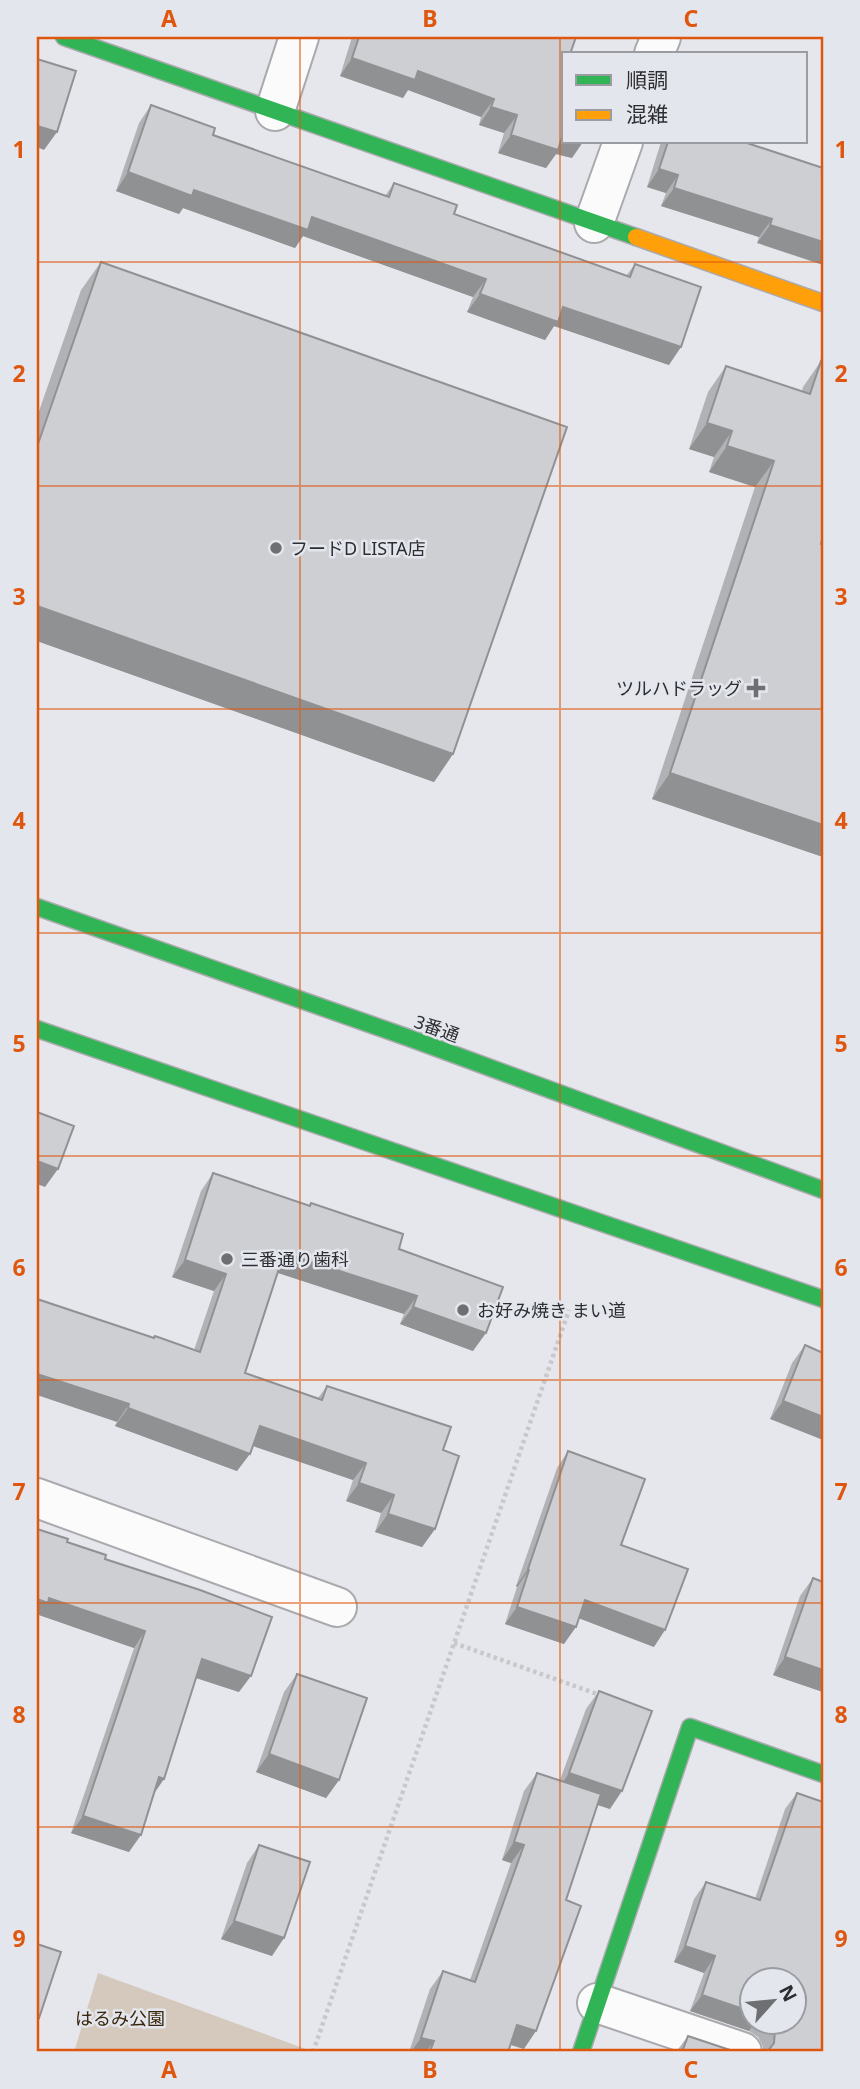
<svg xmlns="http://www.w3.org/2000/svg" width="860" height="2089" font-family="'Noto Sans','Noto Sans JP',sans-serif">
<rect width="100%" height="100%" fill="#e6e7ec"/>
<path fill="#d4c9bc" d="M98 1973 314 2052H74Z"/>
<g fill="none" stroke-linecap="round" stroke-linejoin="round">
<defs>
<path id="street" d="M654 54 661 37
M275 111 299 37
M594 223 623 142
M37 1498 337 1607
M597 2003 742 2052"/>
<path id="fast" d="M64 37 636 237
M37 907 412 1039 823 1190
M37 1029 823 1299
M581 2052 690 1727 823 1774"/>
<path id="slow" d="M636 237 823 303"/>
</defs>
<use href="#street" stroke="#aaaaae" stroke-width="42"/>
<use href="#fast" stroke="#aaaaae" stroke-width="19"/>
<use href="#slow" stroke="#aaaaae" stroke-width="19"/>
<path stroke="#c8c8ca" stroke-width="4.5" stroke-dasharray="3.5 3.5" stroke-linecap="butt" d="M454 1643 600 1695
M313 2052 569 1310"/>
<use href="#street" stroke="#fbfbfc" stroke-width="38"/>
<use href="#fast" stroke="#30b455" stroke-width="16"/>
<use href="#slow" stroke="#ff9f0a" stroke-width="16"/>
</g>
<path fill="#b1b2b5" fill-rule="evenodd" d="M352 37H576L563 77 572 158 556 154 546 168 498 153 504 133 479 125 481 117 408 90 403 98 340 76Z
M151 105 213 135 385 196 394 183 454 214 626 276 635 264 669 365 554 326 545 340 467 312 473 297 303 236 295 248 183 208 179 214 116 191 139 123Z
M661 142H744L823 168 757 243 759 237 661 206 666 193 647 187Z
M101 262 453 754 434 782 37 641V417L81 290Z
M821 361V544L823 857 652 799 755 487 709 472 714 457 689 449 708 392 726 366 802 391 803 387Z
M213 1173 309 1206 311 1203 399 1249 473 1351 400 1324 404 1314 278 1273 245 1373 318 1398 327 1386 443 1450 435 1529 422 1547 375 1532 381 1513 346 1501 353 1480 253 1445 237 1471 115 1426 155 1336 194 1350 214 1291 172 1277 201 1191Z
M805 1345 823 1353 770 1419 792 1363Z
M568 1451 654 1647 579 1618 564 1644 505 1624 517 1587 516 1586 557 1468Z
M67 1542 105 1559 239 1692 196 1678 164 1779 155 1792 129 1852 71 1833 134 1648 39 1615Z
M813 1578 823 1692 773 1675 800 1596Z
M297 1674 339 1780 326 1798 256 1772 284 1692Z
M599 1691 610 1809 597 1805 566 1900 524 2049 511 2045 508 2052H409L430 1989 443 1971 470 1980 511 1863 502 1860 524 1791 537 1773 560 1780 586 1709Z
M797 1793 823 1802V1801V2052H763V2047L758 2037 749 2031 690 2011 704 1973 674 1962 694 1899 706 1882 755 1899 785 1809ZM794 1980V2022H752Z
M259 1845 272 1956 221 1939 247 1863Z
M688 2036 736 2052H676Z"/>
<path fill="#909193" d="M352 58 418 71 494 99 481 117 408 90 403 98 340 76Z
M491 107 517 115 504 133 479 125Z
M37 126 57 132 44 150 37 147Z
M563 134 564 142H583L572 158 556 154 546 168 498 153 511 135Z
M659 169 678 175 666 193 647 187Z
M128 172 194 190 312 217 486 279 473 297 303 236 295 248 183 208 179 214 116 191Z
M674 188 772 219 759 237 661 206Z
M770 225 823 242V265L757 243Z
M480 294 563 307 681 347 669 365 554 326 545 340 467 312Z
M707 423 732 431 714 457 689 449Z
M727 446 774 461 755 487 709 472Z
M37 606 453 754 434 782 37 641Z
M670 773 823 825V857L652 799Z
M37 1161 58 1169 45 1187 37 1184Z
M284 1253 417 1296 404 1314 272 1271Z
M185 1260 226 1274 214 1291 172 1277Z
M413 1307 486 1333 473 1351 400 1324Z
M37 1374 129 1404 117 1422 37 1395Z
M783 1401 823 1417V1440L770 1419Z
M128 1408 250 1454 237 1471 115 1426Z
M260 1426 366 1463 353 1480 247 1444Z
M359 1483 394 1495 381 1513 346 1501Z
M388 1514 435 1529 422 1547 375 1532Z
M528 1569 529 1570 517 1587 516 1586Z
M49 1598 145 1631 134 1648 39 1615 37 1618V1599Z
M585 1600 665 1630 654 1647 573 1616Z
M517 1607 576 1627 564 1644 505 1624Z
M785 1657 823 1670V1692L773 1675Z
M202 1659 251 1676 239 1692 190 1676Z
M269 1754 339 1780 326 1798 256 1772Z
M569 1773 622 1791 610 1809 557 1791Z
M159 1777 164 1779 152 1796Z
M83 1816 141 1835 129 1852 71 1833Z
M514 1842 524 1845 511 1863 502 1860Z
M234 1921 284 1938 272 1956 221 1939Z
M685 1946 715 1956 704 1973 674 1962Z
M702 1995 752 2012V2022H755L749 2031 690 2011Z
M517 2025 536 2031 524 2049 505 2043Z
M421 2038 434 2041 426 2052H411Z"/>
<path fill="#cecfd2" stroke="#909193" stroke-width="2" d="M359 37H576L570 54H564V72L563 77H564V135L563 134 558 150 511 135 517 115 491 107 494 99 418 71 415 80 352 58Z
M37 59 76 71 57 132 37 126Z
M151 105 215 128 213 135 389 197 394 183 457 205 454 214 630 277 635 264 701 287 681 347 563 307 558 322 480 294 486 279 312 217 308 230 194 190 192 196 128 172Z
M668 142H744L823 168V242L770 225 772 219 674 188 678 175 659 169Z
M101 262 567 427 453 754 37 606V443L38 444Z
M821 361 823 362V537L821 544 823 545V825L670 773 774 461 727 446 732 431 707 423 726 366 810 394Z
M37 1112 74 1126 58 1169 37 1161Z
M213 1173 310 1206 311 1203 403 1234 399 1249 503 1287 486 1333 413 1307 417 1296 284 1253 245 1373 322 1400 327 1386 451 1427 443 1450 459 1456 435 1529 388 1514 394 1495 359 1483 366 1463 260 1426 250 1454 128 1408 129 1404 37 1374V1299L154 1338 155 1336 200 1352 226 1274 185 1260Z
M805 1345 823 1353V1417L783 1401Z
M568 1451 645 1479 621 1545 688 1569 665 1630 585 1600 576 1627 517 1607 529 1570 528 1569Z
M37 1529 68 1539 67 1542 106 1555 105 1559 200 1590 272 1617 251 1676 202 1659 164 1779 159 1777 141 1835 83 1816 145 1631 49 1598 48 1603 37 1599Z
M813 1578 823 1582V1670L785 1657Z
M297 1674 367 1698 339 1780 269 1754Z
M599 1691 652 1711 622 1791 569 1773Z
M537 1773 601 1794 566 1900 581 1906 536 2031 517 2025 508 2052H433L430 2051 434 2041 421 2038 443 1971 475 1982 524 1845 514 1842Z
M797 1793 823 1802V2052H767L774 2043 775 2030 771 2022H794V1980H752V2012L702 1995 715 1956 685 1946 706 1882 760 1900Z
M259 1845 310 1862 284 1938 234 1921Z
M37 1944 61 1952 39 2018 37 2017Z
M688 2036 736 2052H682Z"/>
<path fill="none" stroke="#df570e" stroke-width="2" stroke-opacity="0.55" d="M300 37V2052M560 37V2052M37 262H823M37 486H823M37 709H823M37 933H823M37 1156H823M37 1380H823M37 1603H823M37 1827H823"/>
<g fill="#6e6f72" stroke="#e4e6ee" stroke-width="2.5">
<circle cx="276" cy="548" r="7"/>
<path d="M752.5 677.5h7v7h7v7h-7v7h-7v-7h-7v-7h7z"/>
<circle cx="227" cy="1259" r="7"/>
<circle cx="463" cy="1310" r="7"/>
</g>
<g text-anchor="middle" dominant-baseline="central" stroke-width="5" stroke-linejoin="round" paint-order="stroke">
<g font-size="18" fill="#2d2e31" stroke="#e4e6ee" text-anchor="start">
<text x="290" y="548">フードD LISTA店</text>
<text x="742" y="688" text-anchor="end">ツルハドラッグ</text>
<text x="241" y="1259">三番通り歯科</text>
<text x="477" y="1310">お好み焼き まい道</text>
</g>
<g font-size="18" fill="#2d2e31" stroke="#e4e6ee">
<text transform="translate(437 1028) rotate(20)">3番通</text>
</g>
<g font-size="18" fill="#3a2608" stroke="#e4e6ee">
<text x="120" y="2018">はるみ公園</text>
</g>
</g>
<rect width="860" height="2089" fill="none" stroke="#e4e6ee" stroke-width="77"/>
<rect x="562" y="52" width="245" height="91" fill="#e4e6ee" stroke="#9b9ca2" stroke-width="2"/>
<rect x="576" y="75" width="35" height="10" fill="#30b455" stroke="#9b9ca2" stroke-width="2"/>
<text x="626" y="88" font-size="21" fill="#2d2e31">順調</text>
<rect x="576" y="110" width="35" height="10" fill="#ff9f0a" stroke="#9b9ca2" stroke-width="2"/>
<text x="626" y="122" font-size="21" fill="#2d2e31">混雑</text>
<g transform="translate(773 2001) rotate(63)"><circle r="33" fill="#e4e6ee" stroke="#9b9ca2" stroke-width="2"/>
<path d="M0-5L12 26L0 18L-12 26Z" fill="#6e6f72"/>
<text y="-10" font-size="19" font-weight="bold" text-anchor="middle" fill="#2d2e31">N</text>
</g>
<rect x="38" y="38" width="784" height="2012" fill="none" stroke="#df570e" stroke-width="2.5"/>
<g font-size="23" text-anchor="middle" font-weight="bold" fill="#df570e">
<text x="169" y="27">A</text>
<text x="430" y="27">B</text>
<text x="691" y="27">C</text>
<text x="19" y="158">1</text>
<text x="841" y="158">1</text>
<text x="19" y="382">2</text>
<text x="841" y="382">2</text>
<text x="19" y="605">3</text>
<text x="841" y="605">3</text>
<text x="19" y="829">4</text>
<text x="841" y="829">4</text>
<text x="19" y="1052">5</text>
<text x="841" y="1052">5</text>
<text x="19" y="1276">6</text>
<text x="841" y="1276">6</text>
<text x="19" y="1500">7</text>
<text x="841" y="1500">7</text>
<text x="19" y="1723">8</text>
<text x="841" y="1723">8</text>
<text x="19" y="1947">9</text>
<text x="841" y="1947">9</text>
<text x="169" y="2078">A</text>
<text x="430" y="2078">B</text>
<text x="691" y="2078">C</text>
</g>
</svg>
